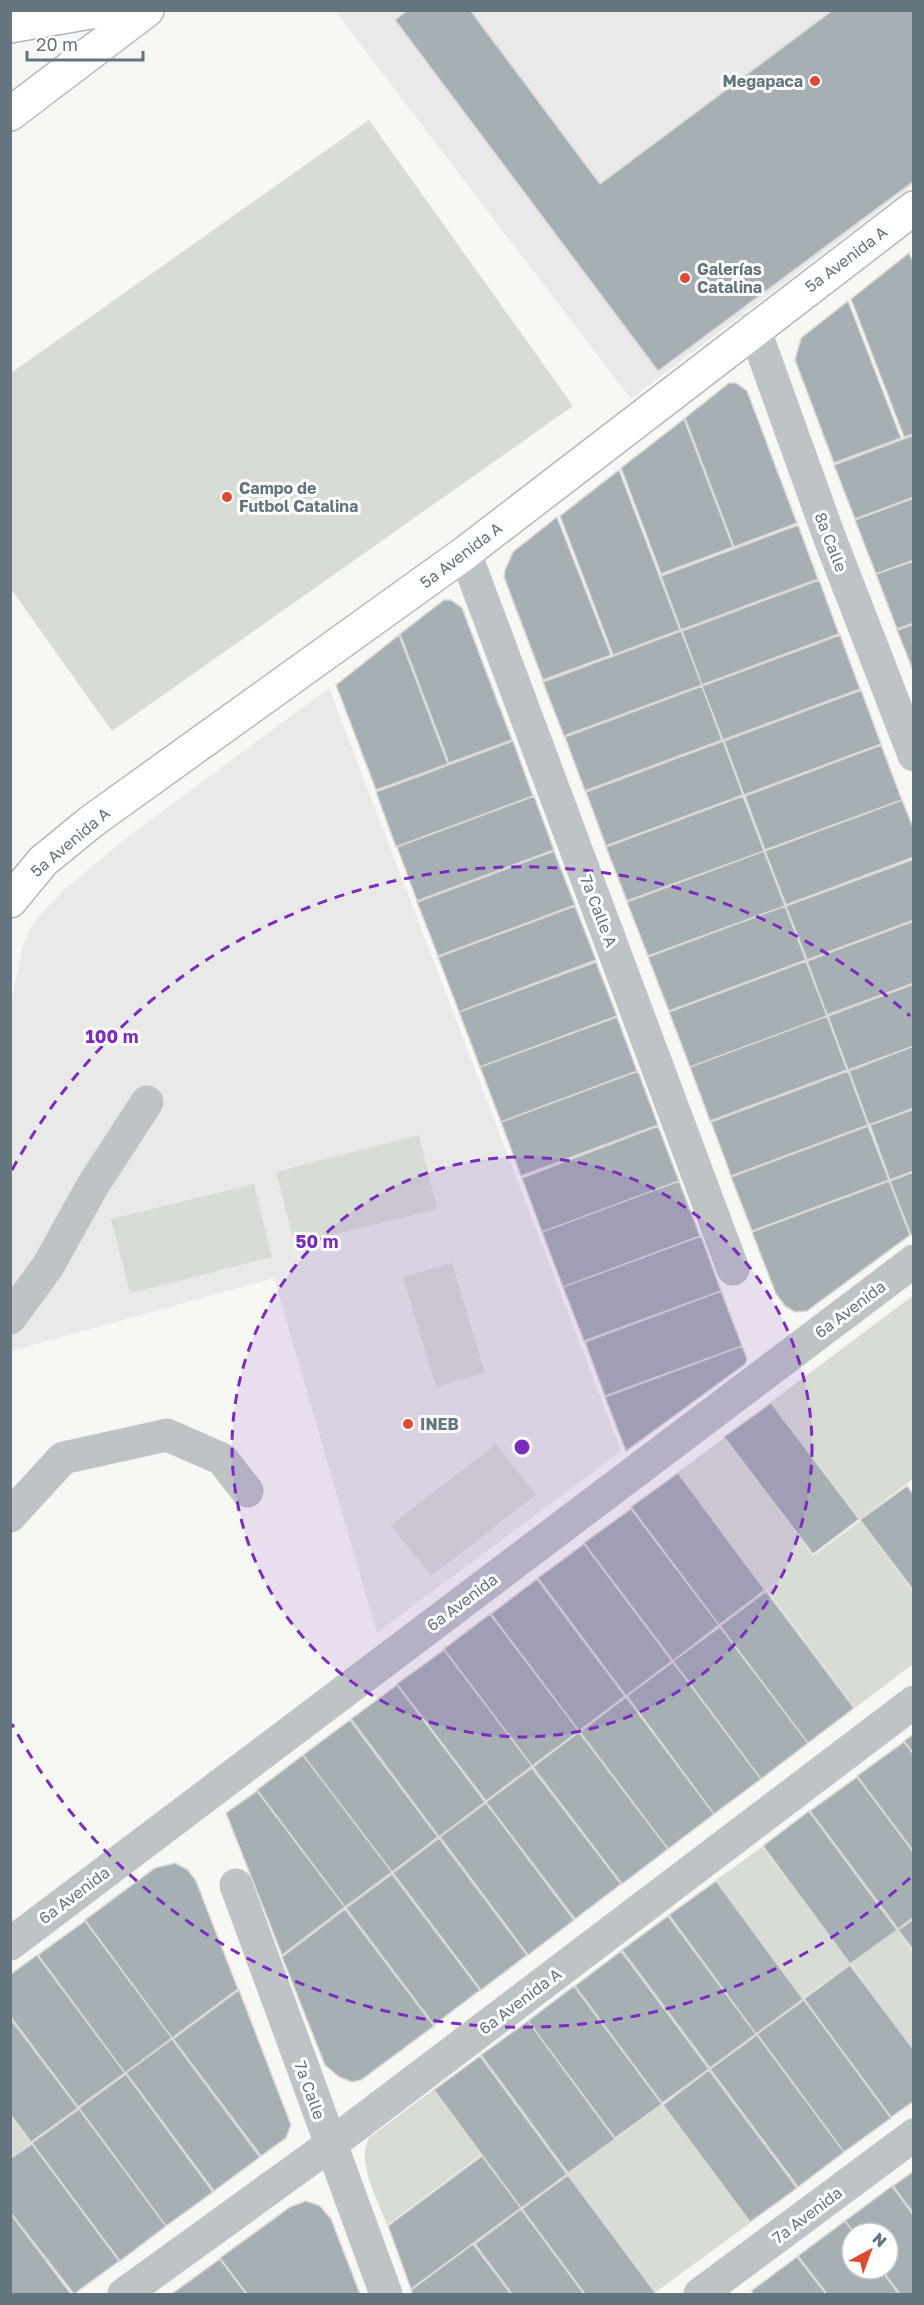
<svg xmlns="http://www.w3.org/2000/svg" width="924" height="2305" font-family="'Golos Text',sans-serif">
<rect width="100%" height="100%" fill="#f7f7f4"/>
<path fill="#e8e9e8" d="M335 11H913V185L631 399Z
M329 688 621 1451 377 1633 274 1278 11 1351 10 1007 23 945 29 931 38 917 64 890 121 842Z"/>
<path fill="#d7dcd4" d="M369 120 573 406 112 731 11 589V373Z
M419 1135 437 1209 295 1244 276 1172Z
M254 1184 272 1257 130 1293 111 1219Z
M452 1263 485 1373 436 1387 403 1277Z
M911 1297 914 1300 913 1479 860 1519 771 1402Z
M724 1438 813 1556 860 1521 913 1592V1664L855 1708 767 1590 798 1566 766 1590 678 1472Z
M496 1444 536 1495 431 1576 391 1525Z
M762 1847 850 1964 803 1998 716 1880Z
M897 1930 913 1952V2049L851 1964Z
M433 2090 481 2155 387 2225C379 2202 354 2159 370 2137Z
M662 2105 750 2223 656 2292 568 2174Z
M10 2116 31 2143 11 2158H10Z"/>
<path fill="#a5afb4" stroke="#d9d9d7" stroke-width="1.5" d="M408 10H470L600 184 833 10H914V181L658 371 395 20Z
M909 253 914 264V434L904 437 851 299Z
M848 301 901 438 834 463 795 360 801 338Z
M729 383H736L747 391 797 523 734 547 685 418Z
M684 419 733 547 661 574 621 468Z
M914 435V497L855 519 834 465Z
M619 470 680 630 613 655 560 516Z
M914 498V560L876 574 855 520Z
M557 517 611 655 543 680 504 577 505 570 513 552Z
M798 525 818 579 681 630 661 576Z
M914 561V623L897 629 876 574Z
M819 580 839 634 702 685 682 631Z
M444 600H451L462 608 512 740 449 763 400 634Z
M914 624V673L897 630Z
M681 631 702 685 564 736 543 682Z
M399 635 448 764 376 790 336 685Z
M840 635 860 689 723 740 702 686Z
M702 686 722 740 585 791 565 737Z
M861 690 881 744 744 795 724 741Z
M513 741 533 796 396 847 376 792Z
M723 741 743 795 606 846 586 792Z
M881 745 902 800 765 850 745 796Z
M534 796 554 850 417 901 397 847Z
M743 796 764 851 627 901 606 847Z
M902 800 914 830V857L786 905 765 851Z
M554 851 575 905 438 956 417 902Z
M764 851 785 906 648 956 627 902Z
M914 859V920L807 960 786 906Z
M575 906 596 960 459 1012 438 957Z
M785 906 806 960 669 1011 648 957Z
M914 921V983L827 1015 807 961Z
M806 961 827 1016 690 1067 669 1012Z
M596 962 617 1016 480 1067 459 1012Z
M914 984V1046L848 1070 828 1016Z
M827 1016 847 1070 710 1121 690 1067Z
M617 1017 637 1071 501 1122 480 1067Z
M914 1046V1108L869 1125 849 1071Z
M638 1071 658 1125 521 1176 501 1122Z
M848 1071 868 1125 731 1176 711 1122Z
M914 1109V1171L890 1180 870 1125Z
M658 1126 679 1181 542 1232 522 1178Z
M868 1126 889 1180 752 1231 731 1177Z
M914 1172V1233L911 1235 890 1181Z
M679 1181 700 1236 563 1287 542 1232Z
M889 1181 910 1235 807 1311 795 1312 785 1306 776 1294 752 1232Z
M701 1236 721 1291 584 1341 563 1287Z
M721 1291 742 1346 605 1396 585 1342Z
M742 1346 747 1359 745 1364 626 1451 605 1397Z
M771 1403 859 1519 813 1554 724 1437Z
M678 1473 765 1590 719 1625 631 1507Z
M907 1486 914 1495V1591L860 1520Z
M631 1509 719 1625 673 1661 584 1543Z
M584 1544 672 1661 626 1696 538 1578Z
M537 1579 625 1696 579 1731 491 1614Z
M766 1591 854 1708 808 1743 720 1626Z
M490 1614 579 1731 532 1766 444 1649Z
M720 1627 808 1743 761 1779 673 1661Z
M444 1650 532 1766 486 1801 397 1684Z
M673 1662 761 1779 714 1814 627 1696Z
M397 1685 485 1802 439 1837 351 1719Z
M626 1697 714 1814 668 1849 580 1732Z
M350 1720 438 1837 392 1872 303 1755Z
M579 1732 668 1849 622 1884 533 1767Z
M914 1734V1754L904 1741Z
M904 1742 914 1755V1852L857 1776Z
M303 1755 392 1872 345 1907 257 1790Z
M532 1768 621 1884 575 1919 486 1802Z
M857 1777 914 1853V1917L898 1929 810 1811Z
M257 1791 345 1907 282 1955 226 1813Z
M486 1803 574 1920 528 1955 440 1837Z
M809 1811 897 1930 850 1964 763 1846Z
M439 1838 527 1955 481 1990 393 1873Z
M175 1863 188 1870 196 1881 238 1989 172 2038 85 1920 155 1868Z
M392 1874 480 1990 434 2025 346 1908Z
M716 1881 803 1999 756 2034 669 1915Z
M345 1909 434 2026 361 2080 352 2082 339 2077 325 2065 282 1957Z
M668 1916 756 2034 710 2068 622 1950Z
M914 1919V1951L898 1930Z
M85 1921 172 2038 125 2073 38 1955Z
M621 1951 709 2069 662 2103 575 1986Z
M37 1955 125 2073 78 2107 10 2016V1975Z
M850 1965 914 2050V2101L891 2117 804 1999Z
M574 1986 662 2104 615 2138 528 2021Z
M239 1990 291 2125 286 2138 261 2156 173 2039Z
M804 2000 891 2118 844 2152 757 2034Z
M10 2018 78 2108 31 2142 10 2114Z
M528 2021 615 2139 568 2173 481 2055Z
M757 2035 844 2152 798 2187 710 2069Z
M172 2039 260 2157 214 2191 126 2073Z
M480 2056 567 2174 521 2208 434 2090Z
M709 2070 797 2188 750 2222 663 2105Z
M126 2074 213 2192 166 2226 79 2108Z
M79 2109 166 2226 120 2261 32 2143Z
M32 2144 119 2261 74 2294 10 2212V2159Z
M482 2156 521 2208 411 2289 388 2226Z
M914 2171V2214L893 2186Z
M568 2175 655 2292 652 2294H585L522 2209Z
M892 2186 914 2216V2294H900L881 2269H888V2233H854L845 2221Z
M306 2201 320 2206 331 2219 360 2294H247L220 2258 290 2207Z
M521 2209 584 2294H512L475 2244Z
M10 2213 71 2294H10Z
M845 2221 854 2233 852 2269H880L899 2294H827L798 2256Z
M473 2244 511 2294H413L411 2290Z
M797 2257 826 2294H754L751 2291Z
M220 2259 246 2294H174L173 2293Z"/>
<g fill="none" stroke-linecap="round" stroke-linejoin="round">
<defs>
<path id="major" d="M10 114 147 10
M10 901 43 861 92 821 465 553 914 208"/>
<path id="highway" d="M10 26 102 10"/>
</defs>
<use href="#major" stroke="#b2b8bb" stroke-width="36"/>
<use href="#highway" stroke="#b2b7b9" stroke-width="36"/>
<path stroke="#bec3c6" stroke-width="33" d="M754 328 829 536 914 755
M465 553 733 1269
M10 1318 48 1266 93 1185 147 1102
M10 1516 63 1458 167 1435 222 1459 247 1491
M236 1885 386 2294
M10 1944 914 1261
M124 2294 330 2145 914 1702
M700 2294 914 2135"/>
<use href="#major" stroke="#fff" stroke-width="33"/>
<use href="#highway" stroke="#fff" stroke-width="33"/>
</g>
<circle cx="522" cy="1447" r="290" fill="#7b2cbf" fill-opacity=".12"/>
<g fill="none" stroke="#7b2cbf" stroke-width="3" stroke-dasharray="10 8">
<circle cx="522" cy="1447" r="290"/>
<path d="M910 1878A580 580 0 0 1 12 1724M12 1170A580 580 0 0 1 910 1016"/>
</g>
<g fill="#dc4a30" stroke="#fff" stroke-width="2">
<circle cx="815" cy="81" r="6"/>
<circle cx="685" cy="278" r="6"/>
<circle cx="227" cy="497" r="6"/>
<circle cx="408" cy="1424" r="6"/>
</g>
<g text-anchor="middle" dominant-baseline="central" stroke-width="6" stroke-linejoin="round" paint-order="stroke">
<g font-size="16" font-weight="bold" fill="#63757e" stroke="#fff" text-anchor="start">
<text x="803" y="81" text-anchor="end">Megapaca</text>
<text x="697" y="269">Galerías<tspan x="697" dy="18">Catalina</tspan></text>
<text x="239" y="488">Campo de<tspan x="239" dy="18">Futbol Catalina</tspan></text>
<text x="420" y="1424">INEB</text>
</g>
<g font-size="16" fill="#63757e" stroke="#fff">
<text transform="translate(846 259) rotate(-37)">5a Avenida A</text>
<text transform="translate(831 542) rotate(69)">8a Calle</text>
<text transform="translate(461 555) rotate(-37)">5a Avenida A</text>
<text transform="translate(70 842) rotate(-40)">5a Avenida A</text>
<text transform="translate(599 911) rotate(69)">7a Calle A</text>
<text transform="translate(850 1309) rotate(-37)">6a Avenida</text>
<text transform="translate(462 1602) rotate(-37)">6a Avenida</text>
<text transform="translate(74 1895) rotate(-37)">6a Avenida</text>
<text transform="translate(520 2001) rotate(-37)">6a Avenida A</text>
<text transform="translate(310 2090) rotate(70)">7a Calle</text>
<text transform="translate(807 2215) rotate(-37)">7a Avenida</text>
</g>
</g>
<circle cx="522" cy="1447" r="9" fill="#7b2cbf" stroke="#fff" stroke-width="3"/>
<g font-size="18" text-anchor="middle" font-weight="bold" fill="#7b2cbf" stroke="#fff" stroke-width="6" stroke-linejoin="round" paint-order="stroke">
<text x="112" y="1043">100 m</text>
<text x="317" y="1248">50 m</text>
</g>
<rect width="924" height="2305" fill="none" stroke="#63757e" stroke-width="24"/>
<g transform="translate(870 2251) rotate(41)"><circle r="28" fill="#ffffff" stroke="#c1c8cb" stroke-width="1.5"/>
<path d="M0-4.5L10 22L0 15L-10 22Z" fill="#dc4a30"/>
<text y="-9" font-size="16" font-weight="bold" text-anchor="middle" fill="#63757e">N</text>
</g>
<path d="M27 51v9h116v-9" fill="none" stroke="#63757e" stroke-width="3"/>
<text x="36" y="51" font-size="18" fill="#63757e" stroke="#ffffff" stroke-width="4.5" paint-order="stroke">20 m</text>
</svg>
